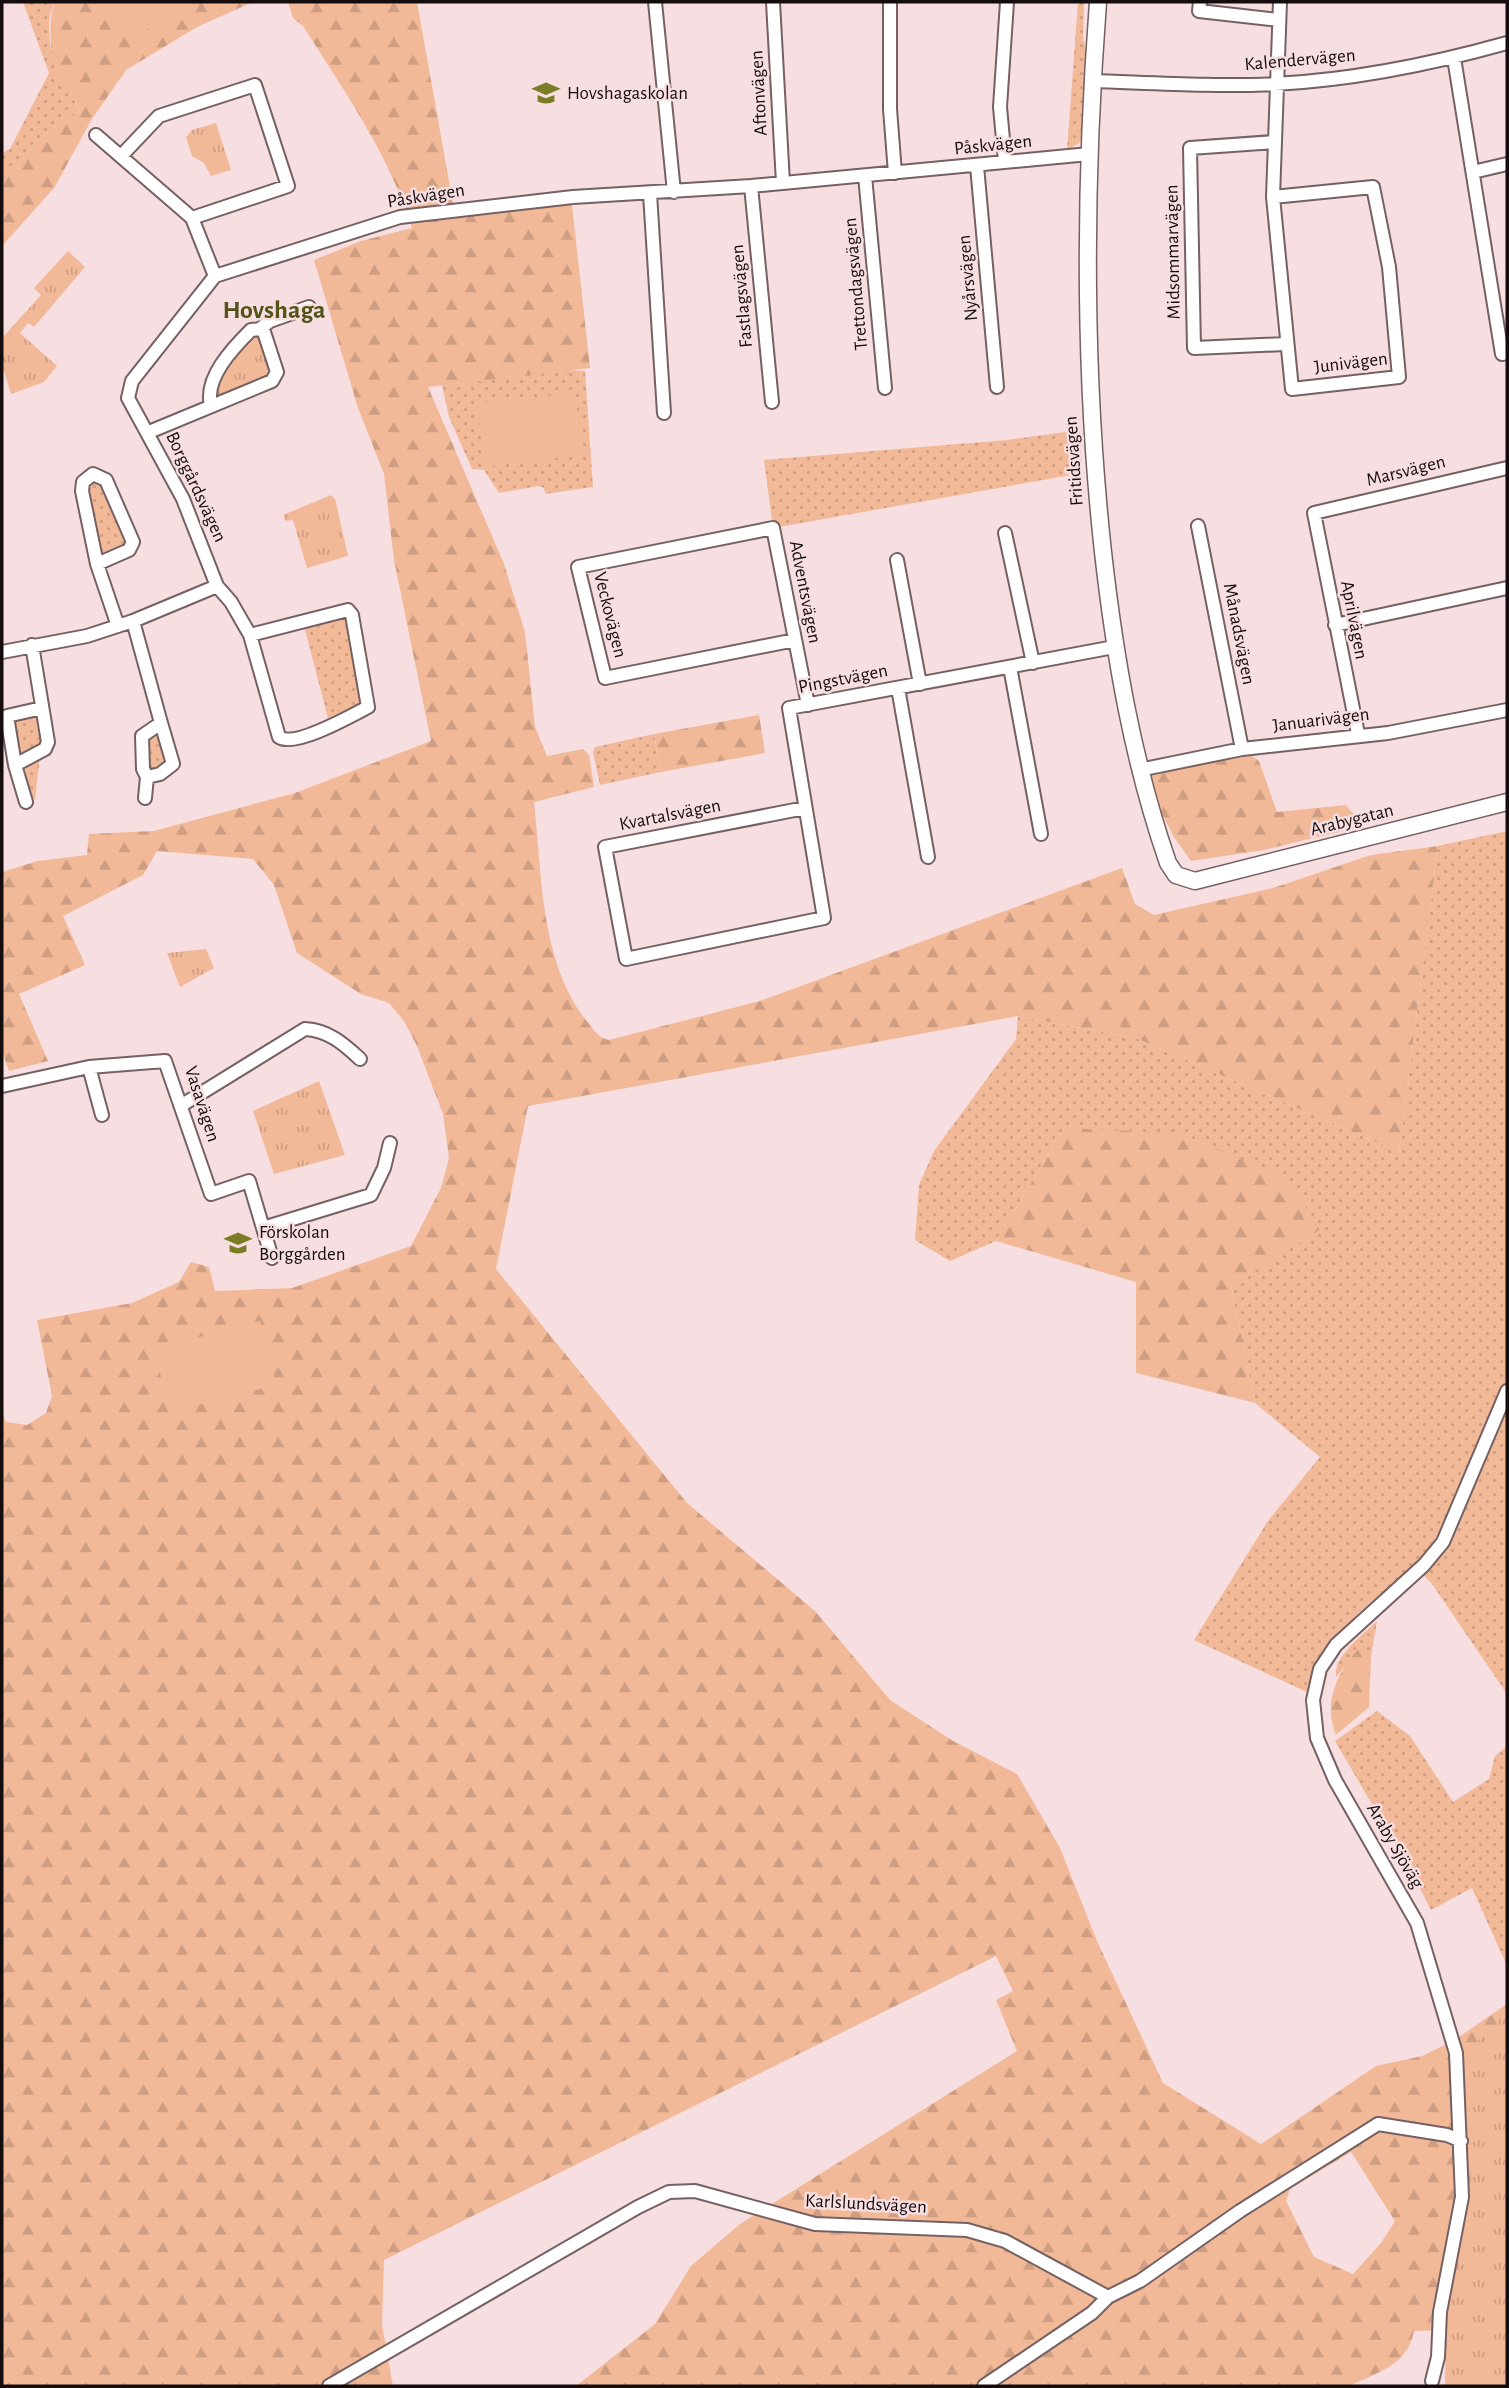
<svg xmlns="http://www.w3.org/2000/svg" width="1509" height="2388" font-family="'Alegreya Sans',sans-serif">
<defs>
<pattern id="grass-dots" width="8" height="8" patternUnits="userSpaceOnUse" patternTransform="scale(1.75)"><rect width="8" height="8" fill="#f2b998"/><path d="M2 2h.1M6 6h.1" fill="none" stroke="#cf9e82" stroke-width="1.8" stroke-linecap="round"/></pattern>
<pattern id="forest-firs" width="22" height="20" patternUnits="userSpaceOnUse" patternTransform="scale(1.75)"><rect width="22" height="20" fill="#f2b998"/><path d="M5 1l3.5 6h-7zM16 11l3.5 6h-7z" fill="#cf9e82"/></pattern>
<pattern id="park-tufts" width="24" height="20" patternUnits="userSpaceOnUse" patternTransform="scale(1.75)"><rect width="24" height="20" fill="#f2b998"/><path d="M3 7l-1-3M5 7V3M7 7l1-3M15 17l-1-3M17 17v-4M19 17l1-3" fill="none" stroke="#cf9e82"/></pattern>
</defs>
<rect width="100%" height="100%" fill="#f7dee0"/>
<path fill="url(#grass-dots)" d="M23 2H55C44 23 50 50 58 72 62 85 74 97 80 111L38 139 16 169H2V153L10 149 49 73Z
M1078 2H1084L1083 38 1088 59 1084 136 1078 144 1067 150Z
M565 370 585 371 593 487 546 494 543 487 538 486 499 493 484 470 472 469 449 417 442 385Z
M1080 430 1082 473 773 528 764 460 1007 440Z
M97 481 102 483 127 540 123 548 101 554 86 489Z
M337 616 348 618 361 703 328 718 304 626Z
M38 715 42 742 24 753 19 752 11 723 15 719Z
M156 732 160 734 168 760 166 765 153 770 149 768 147 735Z
M654 734 661 772 600 785 593 752 595 747Z
M40 756 35 800 29 792 22 771Z
M1507 831V1694L1432 1584 1415 1566C1369 1603 1324 1634 1309 1693L1194 1640 1268 1521 1320 1457 1255 1403 1231 1286 1266 1263 1064 1128 996 1241 950 1261 915 1240 919 1185 934 1151 1016 1039 1018 1016 1138 1039 1399 1152 1438 846Z
M1377 1621 1371 1657 1363 1645 1336 1677C1333 1656 1363 1635 1377 1621Z
M1377 1711 1410 1736 1453 1802 1489 1779 1495 1756 1507 1746V1966L1472 1888 1431 1910 1411 1871 1335 1741Z"/>
<path fill="url(#forest-firs)" fill-rule="evenodd" d="M253 2 197 27 126 70 92 119 54 188 2 246V169H16L38 139 80 111C76 100 71 96 65 88 51 72 46 22 55 3Z
M288 2H417L453 204 571 196 590 368 428 387 504 564 525 632 535 727 547 756 583 749 589 755 594 787 534 802C542 874 540 961 586 1020 593 1029 597 1037 609 1040L760 1001 1122 868 1135 904 1154 915 1273 888 1371 855 1438 846 1399 1152 1138 1039 1018 1016 528 1106 496 1269 687 1503 815 1611 890 1700 953 1741 1017 1774 1060 1848 1097 1941 1163 2083 1261 2144 1376 2066 1422 2056 1453 2041 1507 2004V2386L1448 2330 1414 2331C1408 2365 1377 2373 1349 2386H576L655 2324 691 2266 740 2224 1017 2051 996 2000 1013 1991 996 1956 384 2260 382 2325 393 2386H2V1413L6 1422 27 1425 46 1413 52 1396 37 1320 132 1303 179 1282 191 1262 209 1267 215 1291 292 1288 411 1246 441 1188 449 1158 443 1114 417 1046 404 1021 389 1003 361 994 297 953 274 885 253 859 157 851 143 875 63 916 85 965 19 994 48 1061 9 1071 2 1051V872L38 861 87 855 89 834 154 831 295 793 431 741 394 560 384 474 358 408 314 260 361 241 412 228C390 156 343 89 303 26L293 18ZM1351 2152 1395 2221 1381 2243 1353 2274 1314 2257 1286 2201 1290 2189Z
M759 715 765 753 661 772 654 734Z
M1242 749 1259 761 1277 812 1346 805 1363 826 1264 850 1191 861 1174 837 1139 770Z
M1064 1128 1176 1133 1285 1176 1321 1229 1231 1286 1255 1403 1136 1373V1282L996 1241Z
M1363 1644 1371 1657 1369 1707 1336 1735C1322 1700 1339 1669 1363 1644Z"/>
<path fill="url(#park-tufts)" d="M216 123 231 170 211 176 204 163 192 156 186 137 192 130Z
M68 251 85 267 34 327 28 323 20 333 57 366 44 382 11 394 2 364V338L41 295 34 288Z
M256 334 261 336 272 368 268 377 219 396 214 390 216 379 251 337Z
M331 495 335 499 348 556 307 568 293 520 286 521 283 515Z
M206 949 214 968 180 987 167 953Z
M319 1081 345 1155 274 1174 253 1111Z
M1507 2012V2386H1445L1446 2318 1470 2199 1471 2163 1466 2135 1462 2056Z"/>
<path fill="#f2b998" d="M107 2H185L189 15 119 39Z
M575 393 583 455 484 467 477 403Z
M260 1321 276 1385 170 1412 154 1349Z"/>
<g fill="none" stroke-linecap="round" stroke-linejoin="round">
<defs>
<path id="street" d="M655 2 674 192
M773 2 783 183
M890 2V109L895 173
M1200 2 1199 11 1279 20
M1454 58 1502 354 1507 353
M1092 81C1153 83 1214 87 1275 84 1353 80 1432 64 1507 43
M96 135 192 218 215 276
M1274 142 1190 148 1194 348 1285 344
M122 155 159 116 255 85 288 186 192 218
M1005 161 1000 107 1007 2
M977 166 997 387
M1473 172 1507 164
M865 176 885 388
M751 186 772 402
M650 194 664 413
M1273 197 1373 187 1389 267 1399 377 1292 389 1273 197 1280 2
M215 276 400 217 573 197 751 186 1089 154
M215 276 132 381 128 398 183 499 217 586 231 602 250 635 279 737C294 748 351 716 368 707L352 615 348 610 250 635
M261 328 270 321 309 307
M149 432 272 381 277 372 263 329 251 330C233 348 204 378 211 405
M1198 526 1242 749
M1005 533 1033 663
M897 560 920 684
M97 564 129 550 133 542 106 480 93 474 83 482 82 491 97 564 118 626
M133 621 161 723 142 736 143 769 147 777 160 774 173 764 161 723
M1335 625 1507 588
M795 640 605 678 578 567 773 528 808 705
M32 645 48 742 45 749 15 765 7 716 42 708
M2 652 87 636 133 621 217 586
M1010 667 1041 834
M898 688 928 857
M1358 734 1314 513 1507 468
M15 765 26 802
M1139 770 1242 749 1388 733 1507 710
M145 798 147 777
M805 808 605 847 626 959 824 918 789 708 1114 647
M89 1067 102 1115
M2 1086 89 1067 165 1061 211 1194 249 1181 263 1228 371 1195 384 1168 390 1143
M182 1105 305 1029C328 1030 344 1044 360 1059
M263 1228 272 1258
M1432 2381 1438 2357 1440 2312 1462 2197 1456 2053 1417 1923 1335 1780 1317 1738 1313 1700 1320 1669 1336 1645 1424 1565 1443 1542 1507 1391
M329 2386 638 2207 669 2192 695 2191 815 2224 967 2230 1005 2241 1108 2297
M984 2386 1092 2313 1108 2297 1140 2281 1240 2211 1378 2124 1447 2135 1461 2141"/>
<path id="secondary" d="M1098 2C1084 186 1083 369 1103 552 1115 659 1133 762 1168 863L1176 875 1195 881 1507 802"/>
</defs>
<use href="#street" stroke="#756062" stroke-width="16"/>
<use href="#secondary" stroke="#756062" stroke-width="19"/>
<use href="#street" stroke="#fff" stroke-width="12"/>
<use href="#secondary" stroke="#fff" stroke-width="16"/>
</g>
<defs>
<symbol id="school-bare" viewBox="-9 -9 18 18"><path d="M0-5L7-2L0 1L-7-2ZM-4 1L0 2.5L4 1V4Q0 6-4 4Z" fill="#7b7d25" stroke="#f7dee0" stroke-width="2.5" paint-order="stroke"/></symbol>
</defs>
<g fill-rule="evenodd">
<use href="#school-bare" x="527" y="74" width="38" height="38"/>
<use href="#school-bare" x="219" y="1224" width="38" height="38"/>
</g>
<g text-anchor="middle" dominant-baseline="central" stroke-width="5" stroke-linejoin="round" paint-order="stroke">
<g font-size="19" fill="#140c0d" stroke="#f7dee0">
<text transform="translate(1300 60) rotate(-5)">Kalendervägen</text>
<text transform="translate(759 93) rotate(-93)">Aftonvägen</text>
<text transform="translate(993 145) rotate(-6)">Påskvägen</text>
<text transform="translate(426 196) rotate(-9)">Påskvägen</text>
<text transform="translate(1173 252) rotate(-91)">Midsommarvägen</text>
<text transform="translate(968 278) rotate(-95)">Nyårsvägen</text>
<text transform="translate(856 284) rotate(-95)">Trettondagsvägen</text>
<text transform="translate(742 296) rotate(-95)">Fastlagsvägen</text>
<text transform="translate(1351 363) rotate(-7)">Junivägen</text>
<text transform="translate(1074 461) rotate(-94)">Fritidsvägen</text>
<text transform="translate(1406 471) rotate(-14)">Marsvägen</text>
<text transform="translate(196 487) rotate(65)">Borggårdsvägen</text>
<text transform="translate(805 592) rotate(79)">Adventsvägen</text>
<text transform="translate(610 615) rotate(76)">Veckovägen</text>
<text transform="translate(1354 620) rotate(79)">Aprilvägen</text>
<text transform="translate(1239 634) rotate(79)">Månadsvägen</text>
<text transform="translate(843 679) rotate(-11)">Pingstvägen</text>
<text transform="translate(1321 720) rotate(-7)">Januarivägen</text>
<text transform="translate(670 815) rotate(-11)">Kvartalsvägen</text>
<text transform="translate(1352 820) rotate(-14)">Arabygatan</text>
<text transform="translate(202 1104) rotate(72)">Vasavägen</text>
<text transform="translate(1395 1846) rotate(60)">Araby Sjöväg</text>
<text transform="translate(866 2204) rotate(3)">Karlslundsvägen</text>
</g>
<g font-size="19" fill="#140c0d" stroke="#f7dee0" text-anchor="start">
<text x="567" y="93">Hovshagaskolan</text>
<text x="259" y="1232">Förskolan<tspan x="259" dy="22">Borggården</tspan></text>
</g>
<g font-size="26" font-weight="bold" fill="#535419" stroke="#f7dee0">
<text x="274" y="310">Hovshaga</text>
</g>
</g>
<rect width="1509" height="2388" fill="none" stroke="#140c0d" stroke-width="7"/>
</svg>
